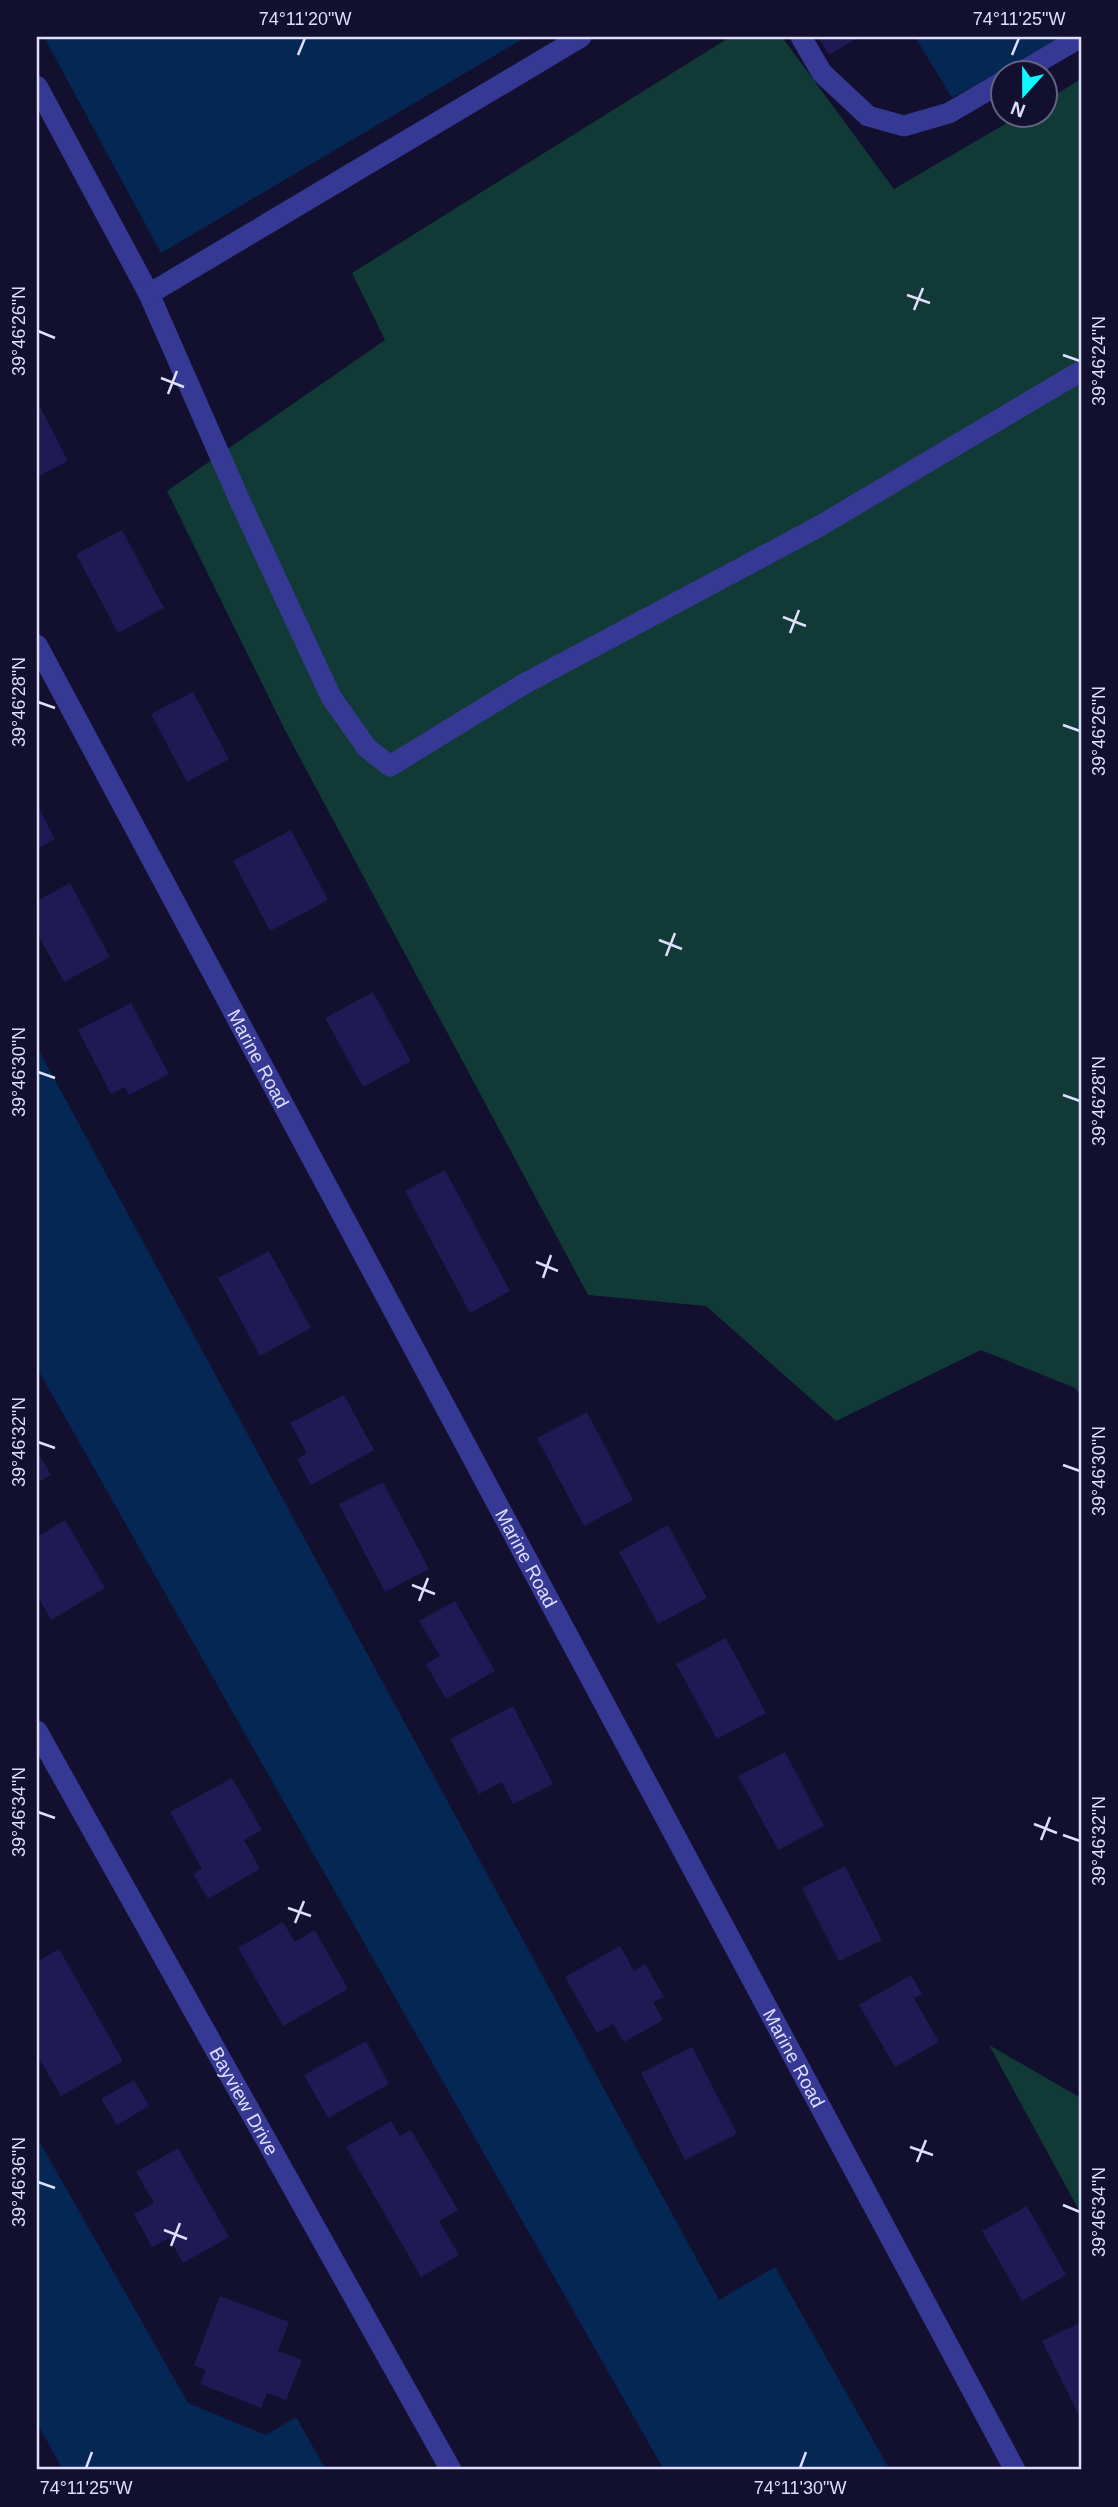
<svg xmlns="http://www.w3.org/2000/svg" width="1118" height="2507" font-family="Helvetica,sans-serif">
<rect width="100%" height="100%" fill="#120f2f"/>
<path fill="#113a36" d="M730 37H782L894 189 1019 116H1044L1045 101 1081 79V1394L1075 1388 981 1350 836 1421 706 1306 588 1295 286 732 167 491 385 340 352 273Z
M989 2045 1081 2098V2214Z"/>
<path fill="#052753" d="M44 37H526L161 253Z
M915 37H1062L952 98Z
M37 1047 719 2300 775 2267 890 2470H664L37 1368Z
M37 2137 188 2403 266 2435 296 2417 326 2470H63L37 2423Z"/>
<path fill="#201953" d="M818 37H859L829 55Z
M37 401 68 461 37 477Z
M122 530 164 608 118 633 76 554Z
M193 692 229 759 187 782 151 714Z
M37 805 55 839 37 849Z
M291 830 328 900 270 931 233 861Z
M70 883 110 957 64 982 37 933V901Z
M373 992 411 1061 363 1087 325 1018Z
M131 1003 169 1074 129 1095 125 1087 111 1094 78 1030Z
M445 1170 510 1291 470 1313 405 1191Z
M269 1251 311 1328 260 1356 218 1278Z
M344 1395 374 1450 311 1485 297 1459 307 1453 290 1423Z
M587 1412 633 1500 584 1526 537 1438Z
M37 1451 51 1475 37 1483Z
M383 1482 429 1569 385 1592 339 1504Z
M65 1520 105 1588 51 1620 37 1595V1537Z
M668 1525 707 1598 658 1624 619 1552Z
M455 1601 495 1671 446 1699 426 1664 440 1656 419 1621Z
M726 1638 766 1713 717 1739 676 1664Z
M513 1706 553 1784 513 1804 502 1782 479 1794 450 1739Z
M785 1752 824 1826 778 1850 738 1776Z
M232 1778 262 1830 244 1840 260 1869 208 1899 193 1874 202 1869 170 1812Z
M845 1866 882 1940 839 1961 802 1888Z
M283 1922 295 1942 315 1930 348 1989 283 2026 238 1948Z
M620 1946 634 1971 645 1964 664 1997 653 2002 663 2020 624 2042 613 2024 597 2033 565 1977Z
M59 1949 123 2061 61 2096 37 2055V1962Z
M911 1975 922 1994 914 1998 939 2042 895 2067 859 2005Z
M366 2041 389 2084 328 2118 304 2075Z
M692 2047 737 2134 685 2160 641 2073Z
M134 2080 149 2106 117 2125 101 2099Z
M391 2121 400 2136 411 2130 458 2210 439 2221 459 2255 421 2277 346 2147Z
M178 2148 229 2237 183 2263 169 2238 152 2247 134 2214 154 2203 136 2172Z
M1027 2206 1066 2275 1022 2301 982 2231Z
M220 2296 289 2322 278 2351 302 2360 286 2400 267 2393 261 2408 200 2384 206 2370 194 2365Z
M1081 2322V2414L1079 2415 1042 2341Z"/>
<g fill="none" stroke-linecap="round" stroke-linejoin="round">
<g stroke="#353993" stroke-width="21">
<path d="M801 37 822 73 868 116 904 126 949 113 1002 82"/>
<path d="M1018 74 1081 37"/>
<path d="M37 86 149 294 239 499 331 697 367 748 390 766 522 685 818 527 1081 371"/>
<path d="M149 294 581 37"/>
<path id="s1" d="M37 645 1015 2470"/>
<path id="s2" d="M37 1731 451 2470"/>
</g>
</g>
<path fill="none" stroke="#dfdeff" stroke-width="2.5" d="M298 55 305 38M1012 55 1019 38M907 295 930 303M914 310 923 288M38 331 55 338M1063 355 1080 361M161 378 184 387M168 394 177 371M783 617 806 626M790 633 799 610M38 702 55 708M1063 725 1080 731M659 940 682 949M666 956 675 933M38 1072 55 1078M1063 1095 1080 1101M536 1262 558 1271M543 1278 551 1255M38 1442 55 1448M1063 1465 1080 1471M412 1585 435 1594M419 1601 428 1578M38 1812 55 1818M1034 1824 1057 1833M1063 1835 1080 1841M1041 1840 1050 1817M288 1908 311 1916M295 1923 304 1901M910 2147 933 2155M917 2162 926 2140M38 2182 55 2188M1063 2205 1080 2212M164 2230 187 2239M171 2246 180 2223M86 2468 92 2452M800 2468 806 2452"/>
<g text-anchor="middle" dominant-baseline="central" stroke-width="5" stroke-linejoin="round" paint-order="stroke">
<g font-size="19" fill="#dfdeff" stroke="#120f2f">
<text stroke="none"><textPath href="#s1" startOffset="469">Marine Road</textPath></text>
<text stroke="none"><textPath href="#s1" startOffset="1036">Marine Road</textPath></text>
<text stroke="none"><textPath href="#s1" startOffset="1603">Marine Road</textPath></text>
<text stroke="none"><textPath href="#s2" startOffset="424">Bayview Drive</textPath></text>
</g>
</g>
<rect width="1118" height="2507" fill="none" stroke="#120f2f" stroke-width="77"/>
<g transform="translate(1024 94) rotate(201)"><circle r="33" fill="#120f2f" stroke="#646282" stroke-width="2"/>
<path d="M0-5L12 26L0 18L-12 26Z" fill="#0afaff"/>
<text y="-10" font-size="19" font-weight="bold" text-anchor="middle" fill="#dfdeff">N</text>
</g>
<rect x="38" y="38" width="1042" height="2430" fill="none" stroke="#dfdeff" stroke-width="2.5"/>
<g font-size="18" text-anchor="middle" fill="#dfdeff">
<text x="305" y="25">74°11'20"W</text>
<text x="1019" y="25">74°11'25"W</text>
<text transform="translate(19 331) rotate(-90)" y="6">39°46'26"N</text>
<text transform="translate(1099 361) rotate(-90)" y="6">39°46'24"N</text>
<text transform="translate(19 702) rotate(-90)" y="6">39°46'28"N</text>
<text transform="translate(1099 731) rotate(-90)" y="6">39°46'26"N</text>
<text transform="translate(19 1072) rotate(-90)" y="6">39°46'30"N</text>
<text transform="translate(1099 1101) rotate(-90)" y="6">39°46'28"N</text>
<text transform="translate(19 1442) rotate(-90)" y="6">39°46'32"N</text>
<text transform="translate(1099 1471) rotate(-90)" y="6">39°46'30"N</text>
<text transform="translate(19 1812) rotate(-90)" y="6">39°46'34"N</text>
<text transform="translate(1099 1841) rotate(-90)" y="6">39°46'32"N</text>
<text transform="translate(19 2182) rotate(-90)" y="6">39°46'36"N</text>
<text transform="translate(1099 2212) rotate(-90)" y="6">39°46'34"N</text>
<text x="86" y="2494">74°11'25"W</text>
<text x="800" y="2494">74°11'30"W</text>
</g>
</svg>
